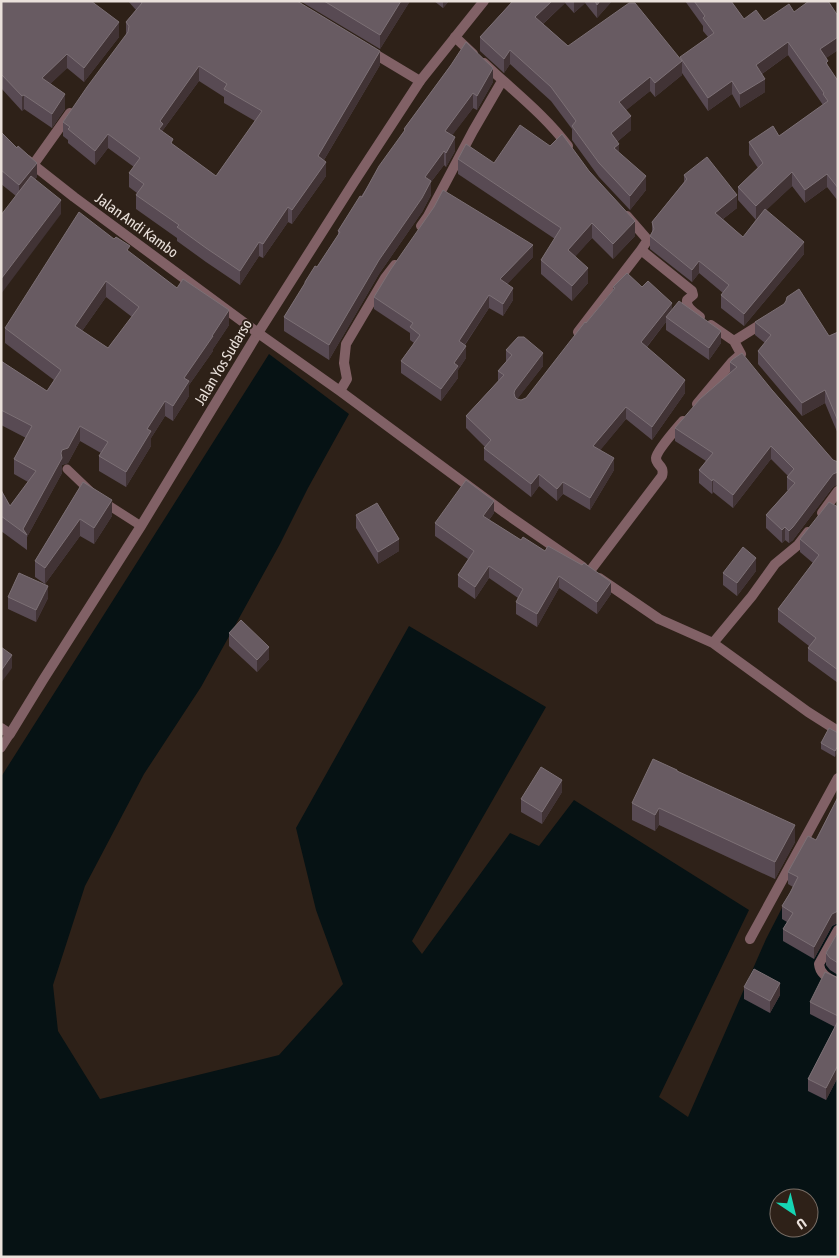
<svg xmlns="http://www.w3.org/2000/svg" width="839" height="1258" font-family="'Asap Condensed',sans-serif">
<rect width="100%" height="100%" fill="#2e2118"/>
<path fill="#061214" fill-rule="evenodd" d="M269 354 349 414 308 488 280 544 201 687 144 774 85 886 53 985 58 1031 100 1099 279 1055 343 984 316 910 296 828 409 626 546 707 412 941 422 954 510 833 539 846 574 800 749 910 659 1097 688 1117 766 939 838 799V1257H1V777ZM779 1198H809V1228H779Z"/>
<g fill="none" stroke-linecap="round" stroke-linejoin="round">
<path stroke="#816166" stroke-width="9" d="M67 469 90 491
M102 501 141 526
M1 748 10 734"/>
<path stroke="#816166" stroke-width="10" d="M455 37 473 54
M370 51 420 81
M484 63C512 90 544 114 568 146
M33 165 70 113
M627 216 647 239V241L641 250 692 291 693 295 687 300C686 308 694 312 700 317
M421 226 428 216 473 131 502 81
M711 325 734 341
M578 332 641 250
M340 391 347 379 344 363 346 344 385 278 395 265
M697 404 732 362 741 354 734 341 766 321
M822 513 838 491
M590 571 662 476C665 465 656 466 656 458 657 450 677 428 683 421
M599 578 659 619 713 643 808 712 838 731
M713 643 752 596 775 564 798 545 808 532
M1 728 10 734 43 680 141 526 258 333 340 391 505 513 583 567
M838 930 819 964C820 975 829 978 838 983
M750 939 838 778"/>
<path stroke="#816166" stroke-width="10" d="M27 160 74 197 258 333 354 182 420 81 484 1"/>
</g>
<path fill="#584a53" fill-rule="evenodd" d="M1 1 119 37 84 82 67 68 50 84 65 109 52 128 24 109 22 111 1 88Z
M128 1H297L380 65 324 160 326 176 292 224 288 222 263 258 259 256 240 285 206 262 177 241V238L136 209V195L137 193 129 187V173L134 167 108 148 95 165 68 143V140L63 136V122L126 35V22L136 10ZM199 81 224 97V103L255 121 216 176 173 145 163 132V130Z
M300 1H410L380 49Z
M434 1H449L443 8Z
M513 1H612L597 18 585 3 574 13 565 3 543 24 568 46 680 58 708 37 703 31V26L685 1H731L744 19 764 21 794 12 838 50 826 58 828 67 838 81V201L827 187 805 203 792 186 766 210 804 254 744 326 721 308V295L723 293 699 273 692 282 650 249V236L652 232V222L684 182V175L737 208 723 219 743 237 758 217 756 220 738 200V187L758 168 749 155V142L779 136 823 105 788 55 762 74 765 92 740 108 732 94 708 111 682 73V75L655 97 650 91 626 110 631 130 617 142 619 153 646 190 630 210 599 177 572 140V129L551 101 510 64 504 73 480 51V37Z
M451 65 493 82 477 110 473 108 452 135 455 151 446 167 444 165 431 182V195L422 212 379 274 329 360 284 331V317L305 284V282L317 267 338 235V231L404 132V129Z
M1 132 37 177 35 179 61 214 16 196 1 184Z
M458 159 494 163 635 236 613 259 592 238 575 256 588 283 572 301 541 274V260L555 239 458 174Z
M130 253 177 288 229 325 213 349V351L189 385V396L173 421 165 416 151 438V446L126 487 99 471V456L101 453 80 441 68 463 62 465V473L27 537V550L1 531V490L10 506 28 482 14 474V459L26 438 1 425V361L47 391 54 380 5 343V328ZM106 297 132 317 108 348 82 331Z
M533 257 507 284 513 300 503 316 489 308 465 345 466 358 458 370V378L441 401 401 373V361L414 343 410 340V333L374 309V297Z
M613 287H642L672 310 721 343 709 360 666 330V322L647 347 685 393 652 440 626 419 600 450 614 470 590 510 563 494 557 501 539 486 531 497 484 460V448L485 447 466 428V416L498 381V371L506 362V350L543 366 517 399 521 400 526 398 613 290Z
M755 322 829 336 838 332V434L825 403 802 416 758 364V351L765 343 755 335Z
M730 362 772 390 833 460 838 462V484L833 487 793 540 789 543 785 540 782 543 766 528V515L788 490H787V477L788 476 771 459 733 508 713 492 712 494 699 483V470L706 461 675 441V428L730 373Z
M83 482 112 516 94 544 80 536 45 584 35 577V561Z
M838 507V683L808 661V648L809 646 778 622V609L813 563 800 552V539Z
M494 513 489 520 521 540 545 551 611 594 597 614 559 588 537 627 516 614V602L518 598 489 578 475 599 458 587V575L468 559 435 536V523Z
M356 515 399 551 378 564 356 528Z
M756 571 737 596 723 585V573Z
M8 597 48 598 36 622 8 609Z
M229 633 269 659 257 672 229 646Z
M838 733 835 757 821 749V743Z
M677 771 795 842 775 879 659 825 655 831 632 820V803Z
M562 792 542 824 521 812V799Z
M838 797V923L832 926 814 959 783 941V929L787 922 782 919V906L793 887 788 884V872L816 840Z
M838 932V975L830 970 826 965V953Z
M838 978V1077L826 1100 808 1091V1079L835 1027 810 1014V1002Z
M744 987 780 995 770 1013 744 999Z"/>
<path fill="#413335" d="M401 1H410L380 49V35Z
M443 1H449L443 8Z
M552 1H565V3L535 31V17Z
M574 1H585V3L574 13Z
M600 1H612L597 18V5Z
M119 22V37L84 82V68Z
M838 37V50L820 62V49Z
M788 42V55L756 78V65Z
M510 50V64L504 73V59Z
M380 51V65L318 170V156Z
M67 54V68L42 92V78Z
M682 61V75L655 97V83Z
M199 66V81L163 130V138L159 143 160 121Z
M493 68V82L477 110V96Z
M650 77V91L619 116V102Z
M765 79V92L740 108V94Z
M732 81V94L708 111V98Z
M473 93V108L445 145V131Z
M65 94V109L52 128V114Z
M24 95V109L22 111V96Z
M631 116V130L611 147V133Z
M108 134V148L95 165V151Z
M455 137V151L446 167V153Z
M619 144V158L614 148Z
M444 151V165L431 182V195L422 212 379 274 329 360V345L425 177Z
M326 162V176L292 224V210Z
M37 163V177L19 199V185Z
M792 172V186L756 220V206Z
M827 174V187L805 203V190Z
M646 176V190L630 210V196Z
M737 195V208L715 225V213Z
M61 200V214L1 294V279Z
M288 207V222L263 258V244Z
M635 221V236L613 259V244Z
M592 223V238L568 265V250Z
M259 242V256L240 285V271Z
M804 242V254L744 326V314Z
M533 245V257L500 292V279Z
M699 261V273L692 282V270Z
M588 268V283L572 301V286Z
M106 281V297L75 341V326Z
M513 288V300L503 316V304Z
M489 295V308L459 353V341Z
M672 303V316L666 317V322L641 354V342Z
M229 310V325L213 349V351L189 385V396L173 421V406L184 378Z
M721 331V343L709 360V348Z
M466 346V358L458 370V378L441 401V389L454 363Z
M543 353V366L515 402 514 393 515 390Z
M685 380V393L652 440V427Z
M825 390V403L802 416V403Z
M165 401V416L151 438V446L126 487V472L147 429Z
M626 407V419L593 459V446Z
M80 426V441L68 463 62 465V473L27 537V535L23 529 62 450Z
M771 446V459L733 508V495Z
M614 458V470L590 510V498Z
M838 472V484L833 487 793 540 789 543V531L833 474Z
M539 474V486L531 497V484Z
M713 479V492L712 494V481Z
M563 482V494L557 501V489Z
M112 500V516L94 544V528Z
M494 501V513L483 528V516Z
M80 519V536L45 584V568Z
M785 527V540L782 543V530Z
M399 539V551L378 564V552Z
M756 558V571L737 596V583Z
M489 566V578L475 599V587Z
M559 576V588L537 627V614Z
M611 582V594L597 614V602Z
M48 586V598L36 622V610Z
M269 647V659L257 672V660Z
M12 655V668L1 683V671Z
M838 746V752L835 757V751Z
M562 780V792L542 824V812Z
M659 808V825L655 831V815Z
M795 825V842L775 879V862Z
M837 911V923L832 926 814 959V947L832 914Z
M780 983V995L770 1013V1001Z
M838 1065V1077L826 1100V1088Z"/>
<path fill="#685b62" stroke="#7c7075" fill-rule="evenodd" d="M1 1H91L119 22 84 68 67 54 42 78 65 94 52 114 24 95 22 96 1 74Z
M141 1H297L380 51 318 156 326 162 292 210 288 207 263 244 259 242 240 271 206 248 177 227 179 225 136 195 144 184 129 173 140 158 108 134 95 151 68 129 70 127 63 122 87 87 128 32 129 26 126 22 142 3ZM199 66 227 84 224 89 262 111 216 176 171 143 173 139 159 129 163 124 160 121Z
M324 1H401L380 35Z
M513 1H552L535 17 568 46 629 3H635L682 61 655 83 650 77 619 102 631 116 611 133 619 144 614 148 646 176 630 196 599 163 572 126 576 121 551 87 510 50 504 59 480 37Z
M595 1H600L597 5Z
M694 1H731L744 19 756 10 764 21 789 4 794 12 809 1H828L838 16V37L820 49 828 61 826 63 838 81V188L827 174 805 190 792 172 756 206 738 187 763 163 749 142 773 126 779 136 828 101 823 94 824 93 788 42 756 65 765 79 740 94 732 81 708 98 680 57 714 33 703 18 705 16Z
M466 42 493 68 477 96 473 93 445 131 455 137 446 153 444 151 425 177 431 181 422 198 379 260 329 345 284 317 305 283V282L315 266 317 267 340 232 338 231 360 196 362 197 379 166 405 130 404 129 451 65Z
M520 125 550 146 562 134 589 171 635 221 613 244 592 223 568 250 588 268 572 286 541 260 561 228 458 159 466 144 494 163Z
M1 132 17 148 18 146 37 163 19 185 1 170Z
M707 157 737 195 715 213 743 237 765 209 804 242 744 314 721 295 729 285 699 261 692 270 650 236 654 229 652 222 687 179 684 175Z
M31 176 61 200 1 279V215Z
M443 190 533 245 500 279 513 288 503 304 489 295 459 341 466 346 454 363 458 366 441 389 401 361 420 335 410 327 413 323 374 297 391 269 434 207Z
M79 212 114 239 116 237 130 246 127 250 177 288 183 279 229 310 212 336H213L184 378 189 381 173 406 165 401 147 429 151 431 126 472 99 456 108 442 80 426 68 448 62 450 61 453 62 458 23 529 27 535 1 516V490L10 506 36 471 14 459 32 426 1 410V361L47 391 61 370 5 328ZM106 281 139 307 108 348 75 326Z
M627 273 642 287 648 281 672 303 641 342 685 380 652 427 626 407 593 446 614 458 590 498 563 482 557 489 539 474 531 484 484 448 491 440 466 416 504 375 498 371 512 355 506 350 518 337H524L543 353 515 390 514 393 515 397 517 399 521 400 526 398 585 322 586 323 615 288 613 287Z
M799 289 829 336 838 332V421L825 390 802 403 758 351 771 335 755 322 784 304 786 301 787 297Z
M679 301 721 331 709 348 666 317Z
M742 353 772 390 833 460 838 462V472L833 474 793 527 789 531 785 527 782 530 766 515 795 483 787 477 794 469 771 446 733 495 713 479 712 481 699 470 713 453 675 428 700 399 737 367 730 362 733 359Z
M466 480 494 501 483 516 521 540 523 537 545 551 548 546 582 565 584 563 611 582 597 602 559 576 537 614 516 602 523 589 489 566 475 587 458 575 474 551 435 523Z
M83 482 112 500 94 528 80 519 45 568 35 561Z
M829 502 838 507V670L808 648 816 638 778 609 819 555 800 539Z
M377 503 399 539 378 552 356 515Z
M743 547 756 558 737 583 723 573Z
M19 573 48 586 36 610 8 597Z
M241 620 269 647 257 660 229 633Z
M1 647 12 655 1 671Z
M829 728 838 733V746L835 751 821 743Z
M653 759 677 770V771L795 825 775 862 659 808 655 815 632 803Z
M541 767 562 780 542 812 521 799Z
M838 797V911L832 914 814 947 783 929 793 913 782 906 790 893 798 877 788 872 808 836 816 840Z
M838 932V963L830 958 826 953Z
M754 969 780 983 770 1001 744 987Z
M825 972 838 978V1016L810 1002Z
M838 1021V1065L826 1088 808 1079Z"/>
<g text-anchor="middle" dominant-baseline="central" stroke-width="4" stroke-linejoin="round" paint-order="stroke">
<g font-size="15" fill="#eae1db" stroke="#2e2118">
<text transform="translate(137 225) rotate(36)">Jalan Andi Kambo</text>
<text transform="translate(223 362) rotate(-59)">Jalan Yos Sudarso</text>
</g>
</g>
<rect width="839" height="1258" fill="none" stroke="#eae1db" stroke-width="5"/>
<g transform="translate(794 1213) rotate(145)"><circle r="24" fill="#2e2118" stroke="#796e66"/>
<path d="M0-4L9 19L0 12L-9 19Z" fill="#16d5b3"/>
<text y="-8" font-size="14" font-weight="bold" text-anchor="middle" fill="#eae1db">U</text>
</g>
</svg>
